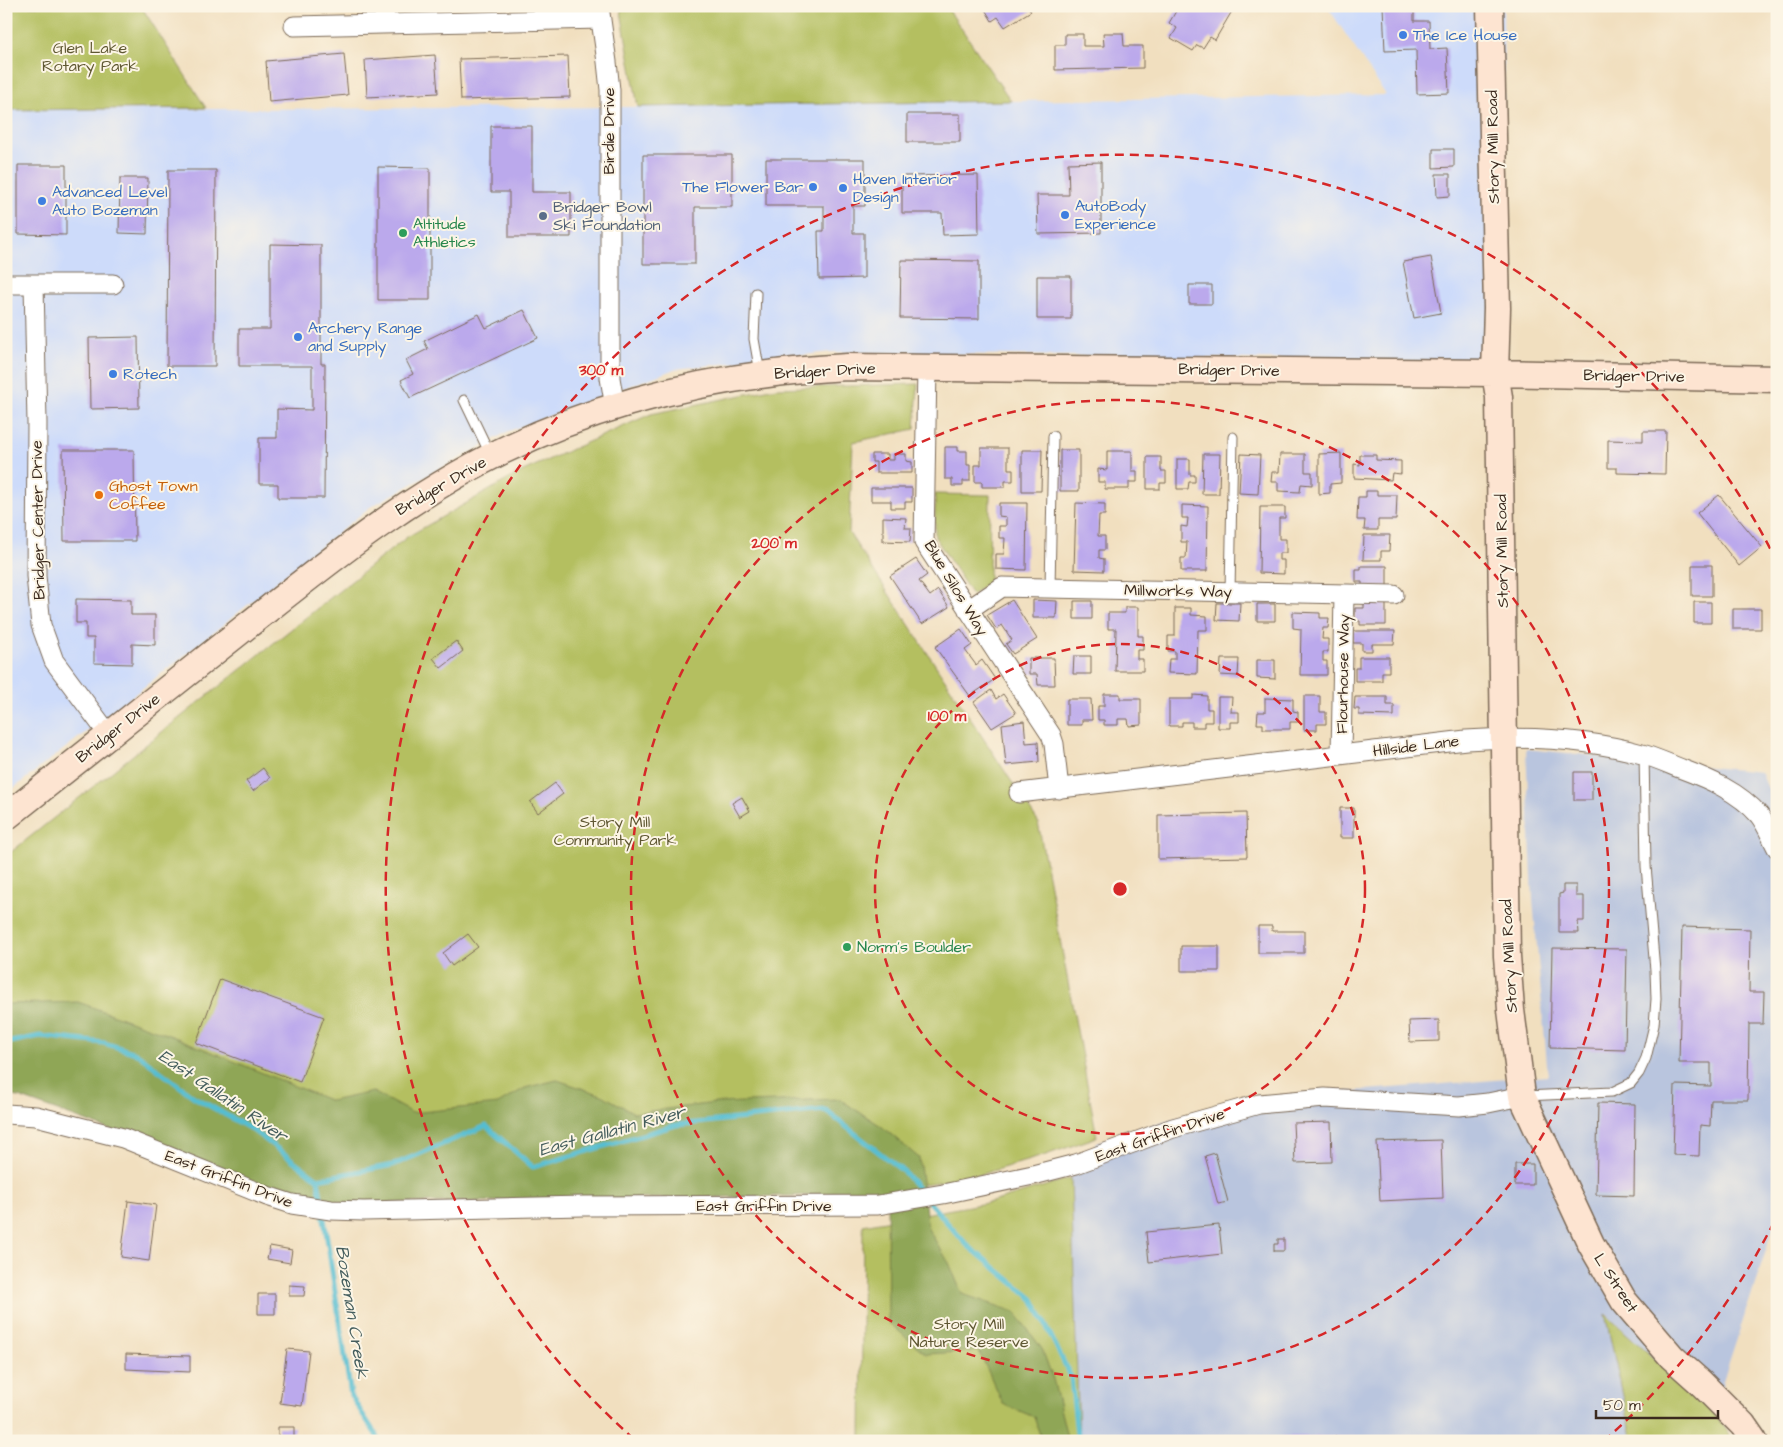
<svg xmlns="http://www.w3.org/2000/svg" width="1783" height="1447" font-family="'Architects Daughter',sans-serif">
<rect width="100%" height="100%" fill="#fcf5e5"/>
<filter id="ink" filterUnits="userSpaceOnUse"><feTurbulence type="fractalNoise" baseFrequency=".02" numOctaves="2"/><feDisplacementMap in="SourceGraphic" scale="10" xChannelSelector="R" yChannelSelector="G"/><feConvolveMatrix kernelMatrix="1 2 1 2 8 2 1 2 1" color-interpolation-filters="sRGB"/></filter>
<filter id="wash" filterUnits="userSpaceOnUse"><feTurbulence type="fractalNoise" baseFrequency=".0096" numOctaves="4" result="noise"/><feDisplacementMap in="SourceGraphic" scale="20" xChannelSelector="R" yChannelSelector="G"/><feGaussianBlur stdDeviation="1.12" result="paint"/><feColorMatrix in="noise" values="0 0 0 0 0 0 0 0 0 0 0 0 0 0 0 0 0 1.4 0 .05"/><feComposite in="paint" operator="in"/></filter>
<g filter="url(#wash)">
<rect width="100%" height="100%" fill="#f1dfbf"/>
<path fill="#cddbfa" d="M1327 6H1503L1506 363 831 352 675 369 509 431 370 507 180 659 6 794V110L638 107 1386 95Z"/>
<path fill="#b9c5de" d="M1526 749 1761 772 1777 810V1217L1713 1412 1606 1314 1633 1441H1079L1071 1178 1097 1142 1238 1100 1548 1076 1533 900Z"/>
<path fill="#b4bf61" stroke="#787440" d="M6 6H141L206 108 6 110Z
M620 6H946L1011 101 638 107Z
M918 384 915 429 853 442 849 533 1038 822 1097 1137 1040 1157 968 1178 862 1192 6 1090V856L407 537 523 471 651 414 776 388Z
M935 494 990 495 989 582 972 595 935 537Z
M1071 1178 1079 1441H861L863 1225 992 1202Z
M1605 1314 1713 1412 1733 1441H1633Z"/>
<path fill="#8fa657" stroke="#65683a" d="M78 1002 177 1038 331 1101 373 1092 412 1113 498 1104 525 1088 557 1080 602 1095 634 1113 716 1103 839 1099 881 1126 919 1158 928 1229 949 1263 962 1294 1015 1312 1042 1349 1053 1379 1068 1441H1042L1034 1417 1003 1404 979 1351 926 1354 888 1322 887 1194 341 1204 296 1197 19 1097 6 1095V1004Z"/>
<g fill="none" stroke-linecap="round" stroke-linejoin="round">
<path stroke="#54bdd1" stroke-width="5" d="M6 1043 40 1036 104 1043 136 1053 194 1097 251 1129 318 1179 393 1165 486 1126 533 1167 676 1125 825 1110 904 1172 922 1193
M318 1179 322 1204
M929 1202 967 1245 1033 1299 1071 1377 1077 1434 1085 1441
M323 1212 351 1396 380 1441"/>
</g>
<g id="blocks">
<path fill="#bba9ec" d="M983 6H1027L1031 11 1005 27 998 17 992 21Z
M1179 6H1195L1201 10 1203 6H1235L1215 40 1210 37 1203 48 1197 45 1193 51 1171 38 1177 28 1169 23Z
M1383 6H1414V21H1429L1430 49 1447 48 1449 93 1417 94 1416 50 1385 51Z
M1103 33H1123L1124 46H1143V68L1055 70V45H1065V34H1083V46H1104Z
M344 54 348 95 269 102 266 61Z
M435 55 438 93 367 97 365 60Z
M568 56 570 97 461 100 459 59Z
M907 114H960V142H907Z
M491 126H532V192H571V237H509V192H491Z
M1433 149H1454V167L1433 168Z
M643 155H732V207H695V264H643Z
M766 159H865V206H853V233H864V278L819 279 818 231H824V206H766Z
M1101 162V233L1038 234 1037 195H1069L1068 163Z
M18 165H66V235L18 234Z
M378 167 430 168V300H378Z
M168 170H216L215 366H167Z
M1436 174H1450V196L1437 197Z
M978 175 979 234 943 235 942 213H902V176Z
M120 178H148L147 234 119 233Z
M270 244 321 245V364H325L324 498H278V484H259V438H277V409L312 410V366H239V329H270Z
M1431 257 1441 313 1414 318 1403 262Z
M901 260 979 261V319L900 318Z
M1037 276H1071V319H1037Z
M1189 285H1212V304H1189Z
M524 310 538 338 410 398 401 380 413 374 406 360 428 349 424 341 479 314 486 328Z
M138 337 139 408 90 409 89 338Z
M1643 431H1666L1665 474 1617 473V468H1608V440L1643 441Z
M945 447H958V451H967V465H970V481H963V486H952V479H945Z
M981 448H1008V469H1013V481H1005V487H982V482H975V465H981Z
M63 450H134L135 541H64Z
M1022 450H1042L1041 491H1022Z
M1060 450H1079V491H1060Z
M1107 451H1132V471H1137V482H1129V489H1105V482H1098V469L1107 470Z
M1341 453V483L1330 484V493L1319 494V454Z
M872 454H888V460H894V454H906V461L912 462V473H876V462H872Z
M1203 454H1220L1219 494H1202Z
M1241 454 1260 455 1258 494 1239 493Z
M1280 454H1305V472H1312V485L1301 484 1300 492 1278 491V482H1271L1272 472H1279Z
M1360 455H1376V460L1401 461V474L1392 473 1391 480 1354 478V464L1360 465Z
M1147 457H1161V471H1166V483H1160V489H1147Z
M1177 459H1190V475H1195V482H1189L1188 489H1177Z
M871 488H912V502H905V508H891V501H871Z
M1366 491H1377V495H1397L1396 520H1378V530H1364L1365 520H1357L1358 497H1366Z
M1719 495 1762 547 1739 566 1697 513Z
M999 503H1027L1026 570 996 569V554H1004L1005 538H999V526H1006V517L999 516Z
M1076 503 1105 504V515H1099L1098 536H1105V550H1099V558L1104 559V571L1074 570Z
M1182 505 1208 506 1207 571H1181V558H1186L1187 542H1181V526L1187 527 1188 518H1182Z
M1260 507H1285V518H1279V539H1286V553H1279V560H1284V574L1259 573Z
M883 517 906 518 905 528H911L910 542 883 541Z
M1364 535H1390L1389 551H1381V560H1363Z
M916 559 927 575 919 581 930 596 938 590 949 607 922 624 890 576Z
M1692 565H1712V596H1692Z
M1361 566H1387V587H1362V582H1356V569H1361Z
M76 599 131 600V615H155V645L132 644V664L94 663V638H86V623H76Z
M1012 600 1037 639 1013 654 1006 644 1012 640 1002 625 996 629 987 615Z
M1033 600 1057 601 1056 618H1033Z
M1074 601H1092V619H1074Z
M1694 602H1711V623H1694Z
M1217 603H1240L1239 621 1216 620Z
M1364 603 1386 604V625H1360V621H1355V608H1364Z
M1257 604H1275V621H1257Z
M1125 607H1138V636H1143V650H1137V659H1143V671H1115L1116 629H1108V613H1125Z
M1175 608H1191V615L1207 616V630H1198L1197 674 1168 673 1169 659H1175V651H1168V636H1175Z
M1733 609H1761V629H1733Z
M1293 612 1320 613V618H1329L1328 628H1323L1322 639H1328V652H1323V661H1327V675H1300L1301 629 1293 628Z
M961 629 972 645 965 650 976 665 982 660 995 679 970 696 935 647Z
M1353 631H1395L1394 644H1372V651H1362V643H1353Z
M456 641 463 651 441 668 433 658Z
M1074 656H1091V674H1073Z
M1359 657H1389V672H1382V681H1355V668H1359Z
M1029 658H1054L1055 685H1038L1037 674H1029Z
M1221 659H1239L1238 676 1220 675Z
M1257 660H1275V679L1257 678Z
M991 690 996 699 1003 694 1016 713 992 728 974 702Z
M1104 694H1120V699H1141V725L1129 726 1128 719H1118V725H1104V720H1098V706H1104Z
M1193 695 1207 696V709H1212V722H1204V727H1192V722H1182V726H1169V699H1193Z
M1304 696H1320V712H1326V724H1317V730H1304Z
M1218 697H1232L1231 712H1239V722H1230V728H1218Z
M1355 697H1387V705H1394V716L1359 715V709H1354Z
M1265 698 1293 699V711L1298 712V722H1290V729H1263V724H1257L1258 712H1265Z
M1067 699H1091L1092 720H1082V725H1067Z
M1024 721 1026 743 1038 742 1039 762 1006 765 1002 724Z
M263 768 270 778 253 791 246 781Z
M1574 772H1592V800H1574Z
M555 783 563 794 538 813 530 802Z
M742 797 750 811 740 817 732 803Z
M1340 808H1354V838H1340Z
M1246 813 1247 857 1158 859V815Z
M1563 885H1576V896H1584V921H1578L1579 933H1559V894L1563 893Z
M1258 926H1272V931H1304V953H1258Z
M1682 927 1750 929 1749 992H1764L1763 1024H1749L1748 1100H1711L1710 1126 1700 1125 1699 1156 1673 1155 1675 1085 1711 1086V1063H1679Z
M468 934 478 947 452 966 443 953Z
M1181 946H1219V971H1181Z
M1552 948 1627 949 1625 1050 1550 1048Z
M220 979 324 1017 300 1082 196 1043Z
M1439 1020V1041L1410 1042 1409 1021Z
M1598 1103 1635 1104 1634 1196 1596 1195Z
M1331 1122 1332 1162 1295 1163 1293 1123Z
M1441 1140 1443 1198 1380 1201 1377 1142Z
M1215 1153 1228 1202 1218 1204 1205 1156Z
M1515 1164H1533V1185H1515Z
M128 1201 156 1205 149 1261 121 1257Z
M1219 1225 1222 1254 1149 1262 1146 1232Z
M1278 1239H1284V1251H1274V1244H1278Z
M270 1246 292 1250 290 1263 267 1259Z
M289 1285 305 1286 304 1296H289Z
M258 1294H275V1314H258Z
M287 1349 309 1351 302 1406 280 1403Z
M126 1354 190 1356V1372L126 1369Z
M278 1427H294V1441H278Z
M1282 1436 1359 1437 1358 1441H1281Z"/>
</g>
</g>
<g filter="url(#ink)">
<use href="#blocks" fill-opacity="0" stroke="#7b6956" stroke-width="1"/>
<g fill="none" stroke-linecap="round" stroke-linejoin="round">
<defs>
<path id="lane" d="M756 293 754 339 760 373
M464 400 490 454
M1050 588 1053 436
M1230 592 1233 437
M1525 1096 1612 1092 1631 1083 1639 1073 1646 1058 1654 1025 1656 999 1655 970 1646 866 1644 754"/>
<path id="street" d="M384 6 385 24
M599 6 607 62 610 90V378L615 407
M294 26 601 19
M6 284H113
M34 284 37 423 36 576 41 625 54 661 109 735
M927 367 924 542 1051 735 1054 744 1059 789
M968 610 1002 587 1394 595
M1341 755 1344 594
M1019 793 1466 740C1525 736 1584 738 1642 754 1656 758 1669 764 1682 769 1709 779 1739 792 1759 815 1767 825 1771 837 1777 848
M6 1114 36 1116 123 1138 267 1196 292 1204 331 1210 364 1211 584 1206 878 1205 943 1194 1033 1175 1076 1164 1173 1128 1259 1104 1325 1098 1459 1106 1488 1103 1522 1096"/>
<path id="secondary" d="M1490 6 1497 308 1495 373 1499 397 1507 956 1511 1010 1522 1096 1591 1244 1624 1301 1672 1357 1700 1382 1743 1425 1754 1441
M6 817C87 753 167 689 248 625 329 561 408 497 502 451 609 399 728 373 847 367L1495 373 1777 379"/>
</defs>
<use href="#lane" stroke="#7b6956" stroke-width="11"/>
<use href="#street" stroke="#7b6956" stroke-width="21"/>
<use href="#secondary" stroke="#7b6956" stroke-width="29"/>
<use href="#lane" stroke="#fff" stroke-width="9"/>
<use href="#street" stroke="#fff" stroke-width="19"/>
<use href="#secondary" stroke="#fde4d1" stroke-width="26"/>
</g>
</g>
<g fill="none" stroke="#d62828" stroke-width="2.5" stroke-dasharray="9 6">
<circle cx="1120" cy="889" r="245"/>
<circle cx="1120" cy="889" r="489"/>
<path d="M1774 1222A734 734 0 0 1 1606 1439M634 1439A734 734 0 1 1 1774 556"/>
</g>
<g fill="#3f7fe0" stroke="#fcf5e5" stroke-width="2">
<circle cx="1403" cy="35" r="5"/>
<circle cx="813" cy="187" r="5"/>
<circle cx="843" cy="188" r="5"/>
<circle cx="42" cy="201" r="5"/>
<circle cx="1065" cy="215" r="5"/>
<circle cx="298" cy="337" r="5"/>
<circle cx="113" cy="374" r="5"/>
</g>
<circle fill="#5c6f8a" stroke="#fcf5e5" stroke-width="2" cx="543" cy="216" r="5"/>
<g fill="#2e9e5b" stroke="#fcf5e5" stroke-width="2">
<circle cx="403" cy="233" r="5"/>
<circle cx="847" cy="947" r="5"/>
</g>
<circle fill="#e8710a" stroke="#fcf5e5" stroke-width="2" cx="99" cy="495" r="5"/>
<g text-anchor="middle" dominant-baseline="central" stroke-width="4" stroke-linejoin="round" paint-order="stroke">
<g font-size="16" fill="#366cbe" stroke="#fcf5e5" text-anchor="start">
<text x="1413" y="35">The Ice House</text>
<text x="853" y="179">Haven Interior<tspan x="853" dy="18">Design</tspan></text>
<text x="803" y="187" text-anchor="end">The Flower Bar</text>
<text x="52" y="192">Advanced Level<tspan x="52" dy="18">Auto Bozeman</tspan></text>
<text x="1075" y="206">AutoBody<tspan x="1075" dy="18">Experience</tspan></text>
<text x="308" y="328">Archery Range<tspan x="308" dy="18">and Supply</tspan></text>
<text x="123" y="374">Rotech</text>
</g>
<g font-size="16" fill="#5f5732" stroke="#fcf5e5">
<text x="90" y="48">Glen Lake<tspan x="90" dy="18">Rotary Park</tspan></text>
<text x="615" y="822">Story Mill<tspan x="615" dy="18">Community Park</tspan></text>
<text x="969" y="1324">Story Mill<tspan x="969" dy="18">Nature Reserve</tspan></text>
</g>
<g font-size="16" fill="#3b2a1e" stroke="#fcf5e5">
<text transform="translate(609 131) rotate(-90)">Birdie Drive</text>
<text transform="translate(1493 147) rotate(-91)">Story Mill Road</text>
<text transform="translate(1229 370) rotate(1)">Bridger Drive</text>
<text transform="translate(825 371) rotate(-3)">Bridger Drive</text>
<text transform="translate(1634 376) rotate(1)">Bridger Drive</text>
<text transform="translate(441 486) rotate(-30)">Bridger Drive</text>
<text transform="translate(38 520) rotate(-91)">Bridger Center Drive</text>
<text transform="translate(1502 551) rotate(-91)">Story Mill Road</text>
<text transform="translate(956 588) rotate(59)">Blue Silos Way</text>
<text transform="translate(1178 591) rotate(1)">Millworks Way</text>
<text transform="translate(1343 674) rotate(-89)">Flourhouse Way</text>
<text transform="translate(118 728) rotate(-38)">Bridger Drive</text>
<text transform="translate(1416 746) rotate(-7)">Hillside Lane</text>
<text transform="translate(1509 956) rotate(-93)">Story Mill Road</text>
<text transform="translate(1160 1135) rotate(-19)">East Griffin Drive</text>
<text transform="translate(229 1179) rotate(21)">East Griffin Drive</text>
<text x="764" y="1206">East Griffin Drive</text>
<text transform="translate(1616 1283) rotate(57)">L Street</text>
</g>
<g font-size="16" fill="#4e5e75" stroke="#fcf5e5" text-anchor="start">
<text x="553" y="207">Bridger Bowl<tspan x="553" dy="18">Ski Foundation</tspan></text>
</g>
<g font-size="16" fill="#27864d" stroke="#fcf5e5" text-anchor="start">
<text x="413" y="224">Altitude<tspan x="413" dy="18">Athletics</tspan></text>
<text x="857" y="947">Norm's Boulder</text>
</g>
<g font-size="16" fill="#c56008" stroke="#fcf5e5" text-anchor="start">
<text x="109" y="486">Ghost Town<tspan x="109" dy="18">Coffee</tspan></text>
</g>
<g font-size="18" font-style="italic" fill="#445d5d" stroke="#fcf5e5">
<text transform="translate(223 1096) rotate(34)">East Gallatin River</text>
<text transform="translate(612 1131) rotate(-15)">East Gallatin River</text>
<text transform="translate(352 1312) rotate(81)">Bozeman Creek</text>
</g>
</g>
<circle cx="1120" cy="889" r="8" fill="#d62828" stroke="#fcf5e5" stroke-width="2.5"/>
<g font-size="15" text-anchor="middle" font-weight="bold" fill="#d62828" stroke="#fcf5e5" stroke-width="4" stroke-linejoin="round" paint-order="stroke">
<text x="601" y="375">300 m</text>
<text x="774" y="548">200 m</text>
<text x="947" y="721">100 m</text>
</g>
<rect width="1783" height="1447" fill="none" stroke="#fcf5e5" stroke-width="25"/>
<path d="M1596 1410v8h122v-8" fill="none" stroke="#3b2a1e" stroke-width="2.5"/>
<text x="1603" y="1410" font-size="15" fill="#3b2a1e" stroke="#fcf5e5" stroke-width="4" paint-order="stroke">50 m</text>
</svg>
